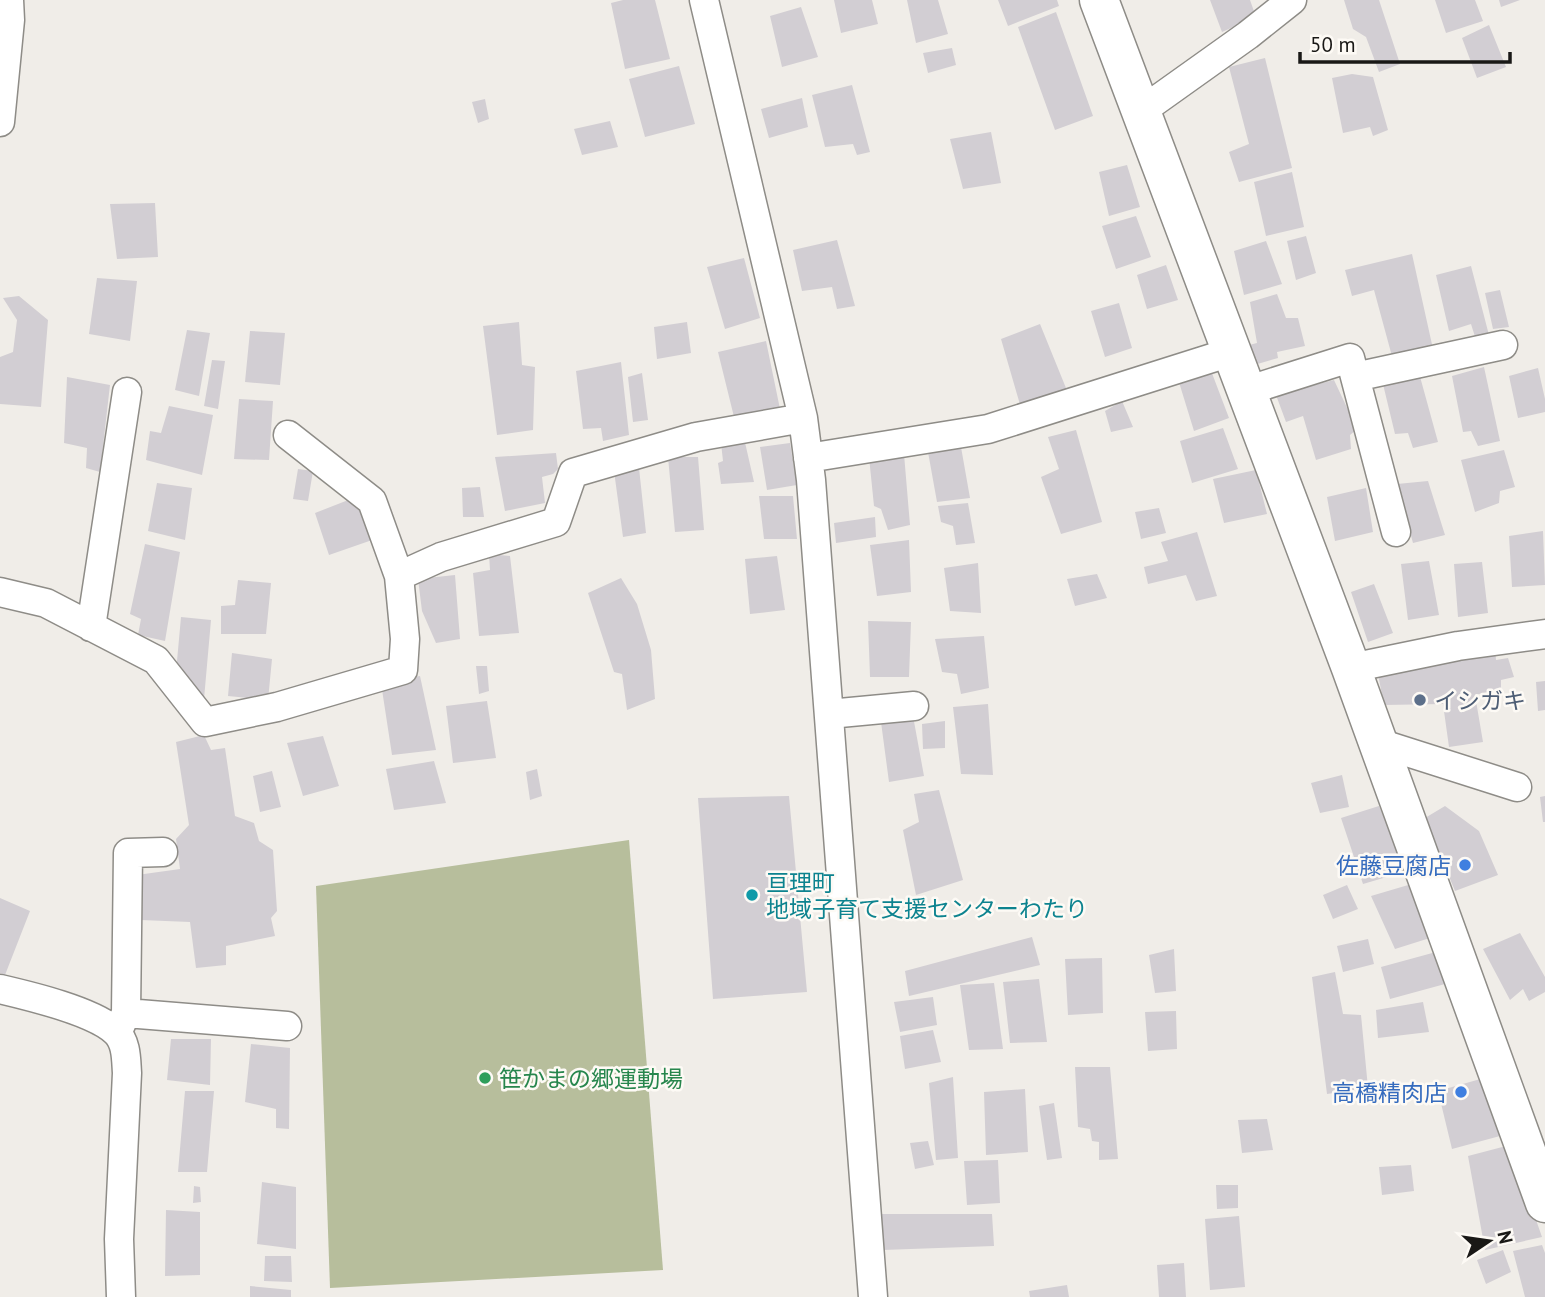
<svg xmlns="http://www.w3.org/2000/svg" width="1545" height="1297" font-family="'PT Sans','Noto Sans JP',sans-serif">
<rect width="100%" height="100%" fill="#f0ede8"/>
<path fill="#b7be9c" d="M629 840 663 1270 330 1288 316 886Z"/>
<path fill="#d2ced3" d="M623 0H655L670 59 625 69 611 3Z
M834 0H872L878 24 841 33Z
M907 0H938L948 34 916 43Z
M998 0H1057L1059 6 1008 26Z
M1210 0H1250L1256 17 1222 32Z
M1344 0H1379L1400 64 1379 72 1366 37 1353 29Z
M1435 0H1475L1483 21 1446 33Z
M1499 0H1520L1501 7Z
M801 7 818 57 782 67 770 16Z
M1056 12 1093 116 1055 130 1018 27Z
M1489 25 1506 67 1477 78 1462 38Z
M952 48 956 65 928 73 923 53Z
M1265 58 1292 168 1239 182 1229 152 1249 144 1229 67Z
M679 66 695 124 645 137 629 79Z
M1352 74 1373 77 1388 130 1373 136 1370 127 1343 133 1332 78Z
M852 85 870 152 857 155 853 144 825 147 812 95Z
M802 98 808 127 769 138 761 109Z
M485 99 489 119 478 123 472 102Z
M610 121 618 147 582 155 574 129Z
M991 132 1001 183 963 189 950 139Z
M1127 165 1140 207 1109 216 1099 172Z
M1292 172 1304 227 1266 236 1254 182Z
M155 203 158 257 117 259 110 204Z
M1136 216 1151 257 1116 269 1102 226Z
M1306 236 1316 273 1296 280 1287 241Z
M837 240 855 306 837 309 832 287 802 291 793 250Z
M1266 241 1282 284 1244 295 1234 251Z
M1412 254 1433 349 1393 360 1374 290 1352 296 1345 270Z
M744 258 760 318 725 329 707 267Z
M1166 265 1178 300 1147 309 1137 275Z
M1471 266 1490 339 1477 343 1471 324 1449 331 1436 275Z
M97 278 137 281 130 341 89 334Z
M1500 290 1509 327 1493 329 1485 293Z
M1277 294 1286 318H1298L1305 346 1277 352 1278 358 1254 365 1249 345 1257 343 1250 302Z
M19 296 48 320 41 407 0 404V357L13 352 17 320 3 298Z
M1119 303 1132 348 1105 357 1091 311Z
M519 322 522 365 535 367 533 430 497 435 483 326Z
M687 322 691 353 657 359 654 327Z
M1040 324 1068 393 1021 408 1001 339Z
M187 330 210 333 199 396 175 390Z
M250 331 285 333 280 385 245 382Z
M766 341 780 409 735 421 718 352Z
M212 360 225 361 218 409 204 406Z
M621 362 629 435 603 441 601 428 583 429 576 371Z
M1484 367 1500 441 1478 446 1471 431 1463 432 1452 376Z
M1210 368 1229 418 1194 431 1178 379Z
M1538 368 1545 399V412L1518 418 1509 376Z
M642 373 648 420 633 422 628 377Z
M1419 373 1438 442 1413 448 1408 433 1395 434 1382 380Z
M67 377 110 385 100 472 86 468 87 448 64 443Z
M1334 380 1357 429 1350 435 1351 449 1316 460 1303 416 1286 422 1276 395Z
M239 399 273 401 269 460 234 459Z
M1122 401 1133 427 1111 432 1105 411Z
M169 406 213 415 202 475 146 460 150 431 161 433Z
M1223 428 1238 469 1192 483 1180 441Z
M1076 430 1102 522 1061 534 1041 477 1059 469 1048 437Z
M744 438 754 482 721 484 718 463 723 461 721 443Z
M790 443 797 485 767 490 760 447Z
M961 447 970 498 937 502 928 452Z
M1504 450 1515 487 1500 491 1499 503 1475 512 1461 460Z
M556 453 558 469 553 474 542 477 545 503 505 511 495 457Z
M904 454 910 525 888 530 881 509 874 506 869 457Z
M668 457H698L704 530 675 532Z
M639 468 646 533 623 537 614 471Z
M298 469 313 471 308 501 293 499Z
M1256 470 1267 514 1224 523 1213 479Z
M1428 481 1445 535 1413 543 1397 484Z
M157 483 192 488 185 540 148 531Z
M480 487 484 517H463L462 488Z
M1366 488 1373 532 1335 541 1327 497Z
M759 496H793L797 539H764Z
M356 497 375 539 329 555 315 513Z
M968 503 975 543 956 545 953 526 941 522 938 506Z
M1159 508 1166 533 1141 539 1135 512Z
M875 517 876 537 836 543 834 523Z
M1543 531 1545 585 1512 587 1509 536Z
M1197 532 1217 596 1196 601 1186 575 1148 584 1144 567 1168 561 1161 542Z
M909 540 911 592 877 596 870 545Z
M145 544 180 552 165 641 138 635 141 619 130 614Z
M489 554 510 556 519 633 479 636 473 573 490 570Z
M777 556 785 610 750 614 745 559Z
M1429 561 1439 615 1408 620 1401 564Z
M1482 562 1488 613 1458 617 1454 564Z
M978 563 981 613 950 611 944 568Z
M1097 574 1107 598 1075 606 1067 579Z
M455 575 460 639 436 643 422 611 418 579Z
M621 578 637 604 651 650 655 699 627 710 622 674 614 672 588 593Z
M238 580 271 583 266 634H221V606L235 605Z
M1374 584 1393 633 1368 642 1351 592Z
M181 617 211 620 204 699 176 672Z
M868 621 911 622 909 677H870Z
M984 636 989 688 961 694 957 674 942 672 935 639Z
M1495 647 1496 660 1508 658 1514 677 1501 680V689L1475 695 1483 742 1449 747 1443 704 1384 705 1377 669Z
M232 653 272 659 268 700 228 696Z
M476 666H487L489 691 479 694Z
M420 676 436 750 392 755 381 683Z
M1545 681V710L1538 711 1536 682Z
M487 701 496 758 453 763 446 706Z
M988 704 993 775 961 774 953 707Z
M913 716 924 776 889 782 881 722Z
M945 721V748L923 749 922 724Z
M204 735 211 750 225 748 235 816 254 823 259 841 273 850 277 911 271 918 275 936 226 946V965L196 968 190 922 141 920 137 875 180 869 176 839 189 825 176 742Z
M323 736 339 786 303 796 287 743Z
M434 761 446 803 394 810 386 769Z
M537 769 542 796 530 800 526 772Z
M272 771 281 807 260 812 253 776Z
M1342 775 1349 807 1320 813 1311 783Z
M939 790 963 880 916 895 903 830 919 822 914 794Z
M789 796 807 992 713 999 698 798Z
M1545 796V822H1543L1540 797Z
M1379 806 1407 871 1363 884 1341 818Z
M1445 806 1479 831 1498 875 1455 891 1425 818Z
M1415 883 1433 937 1395 949 1371 896Z
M1347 885 1358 909 1333 919 1323 895Z
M0 898 30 911 5 975 0 973Z
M1520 933 1545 977V992L1529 1001 1523 989 1510 1000 1483 949Z
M1032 937 1040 965 909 996 905 971Z
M1368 939 1374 964 1343 972 1337 946Z
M1174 949 1176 991 1155 993 1149 955Z
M1436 952 1445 984 1390 999 1381 967Z
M1102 958 1103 1013 1068 1015 1065 959Z
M1335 972 1343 1014 1361 1015 1368 1088 1327 1094 1312 977Z
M1039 979 1047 1042 1010 1043 1003 982Z
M994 983 1003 1049 969 1050 960 985Z
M933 997 937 1025 900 1032 894 1002Z
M1423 1002 1429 1032 1378 1038 1376 1010Z
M1176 1011 1177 1049 1148 1051 1145 1012Z
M933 1030 941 1062 905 1069 900 1036Z
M171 1039H211L210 1085 167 1080Z
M251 1044 290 1048 289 1129 276 1128V1109L245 1102Z
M1075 1067H1110L1118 1159 1099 1160V1142L1092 1141 1090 1129 1078 1127Z
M953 1077 958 1158 936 1160 929 1083Z
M1484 1078 1500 1136 1452 1149 1438 1091Z
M1025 1089 1028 1152 986 1155 984 1092Z
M185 1091H214L207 1172H178Z
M1054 1103 1062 1158 1047 1160 1039 1106Z
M1267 1119 1273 1150 1242 1153 1238 1120Z
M928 1141 934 1165 915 1169 910 1143Z
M1510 1145 1542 1237 1485 1250 1468 1156Z
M998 1160 1000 1203 967 1205 964 1161Z
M1411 1165 1414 1191 1382 1195 1379 1167Z
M262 1182 296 1187V1249L257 1244Z
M1216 1185H1238V1208L1217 1209Z
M194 1186 200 1187 201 1202 193 1203Z
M166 1210 200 1212V1275L165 1276Z
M880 1214H992L994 1246 883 1250Z
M1239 1216 1245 1287 1210 1290 1205 1219Z
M1542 1245 1545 1253V1297H1525L1513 1251Z
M1503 1250 1511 1272 1486 1284 1477 1260Z
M265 1256H291L292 1282 264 1281Z
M1184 1263 1186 1297H1159L1157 1265Z
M1067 1285 1069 1297H1030L1029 1291Z
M250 1286 291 1290V1297H250Z"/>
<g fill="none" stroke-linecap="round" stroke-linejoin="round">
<defs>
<path id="street" d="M704 0 803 418 811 480 873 1297
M1140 112 1248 35 1292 0
M0 122 10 20 9 0
M1355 377 1503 345
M1246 391 1350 358 1396 532
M288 435 372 501 399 576
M808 458 988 429 1231 352
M0 592 46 603 156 660 205 722 277 707 403 670 405 639 399 576 441 557 556 522 573 473 696 437 803 418
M91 627 127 392
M1351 668 1458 646 1545 634
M829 714 914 706
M1379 743 1517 787
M0 989C30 996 94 1011 116 1032 127 1043 126 1060 127 1073L119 1239 121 1297
M126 1013 128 853 163 852
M119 1029 126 1013 287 1026"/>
<path id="secondary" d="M1099 0 1351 668 1545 1203"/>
</defs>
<use href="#street" stroke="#8e8c87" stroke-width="31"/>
<use href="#secondary" stroke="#8e8c87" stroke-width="41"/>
<use href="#street" stroke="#fff" stroke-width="28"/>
<use href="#secondary" stroke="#fff" stroke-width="38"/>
</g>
<circle fill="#5c6f8a" stroke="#fdfaf5" stroke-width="2.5" cx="1420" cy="700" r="7"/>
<g fill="#3f7fe0" stroke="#fdfaf5" stroke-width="2.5">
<circle cx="1465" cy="865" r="7"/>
<circle cx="1461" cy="1092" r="7"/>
</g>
<circle fill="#0f9aa8" stroke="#fdfaf5" stroke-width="2.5" cx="752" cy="895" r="7"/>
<circle fill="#2e9e5b" stroke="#fdfaf5" stroke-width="2.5" cx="485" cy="1078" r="7"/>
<g text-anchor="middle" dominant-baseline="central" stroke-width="5" stroke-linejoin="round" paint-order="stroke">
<g font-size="23" fill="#4e5e75" stroke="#fdfaf5" text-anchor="start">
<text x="1434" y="700">イシガキ</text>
</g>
<g font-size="23" fill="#366cbe" stroke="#fdfaf5" text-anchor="end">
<text x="1451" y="865">佐藤豆腐店</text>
<text x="1447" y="1092">高橋精肉店</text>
</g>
<g font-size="23" fill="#0d838f" stroke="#fdfaf5" text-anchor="start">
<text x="766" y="882">亘理町<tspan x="766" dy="26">地域子育て支援センターわたり</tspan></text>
</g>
<g font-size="23" fill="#27864d" stroke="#fdfaf5" text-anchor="start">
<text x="499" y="1078">笹かまの郷運動場</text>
</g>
</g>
<g transform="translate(1489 1241) rotate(77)" stroke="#fdfaf5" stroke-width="5" paint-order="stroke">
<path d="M0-5L12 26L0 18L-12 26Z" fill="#191816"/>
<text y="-10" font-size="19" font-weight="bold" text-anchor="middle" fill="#191816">N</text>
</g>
<path d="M1300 52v10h210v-10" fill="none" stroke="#191816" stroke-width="3.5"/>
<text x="1310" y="52" font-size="21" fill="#191816" stroke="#fdfaf5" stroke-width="5" paint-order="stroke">50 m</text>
</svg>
